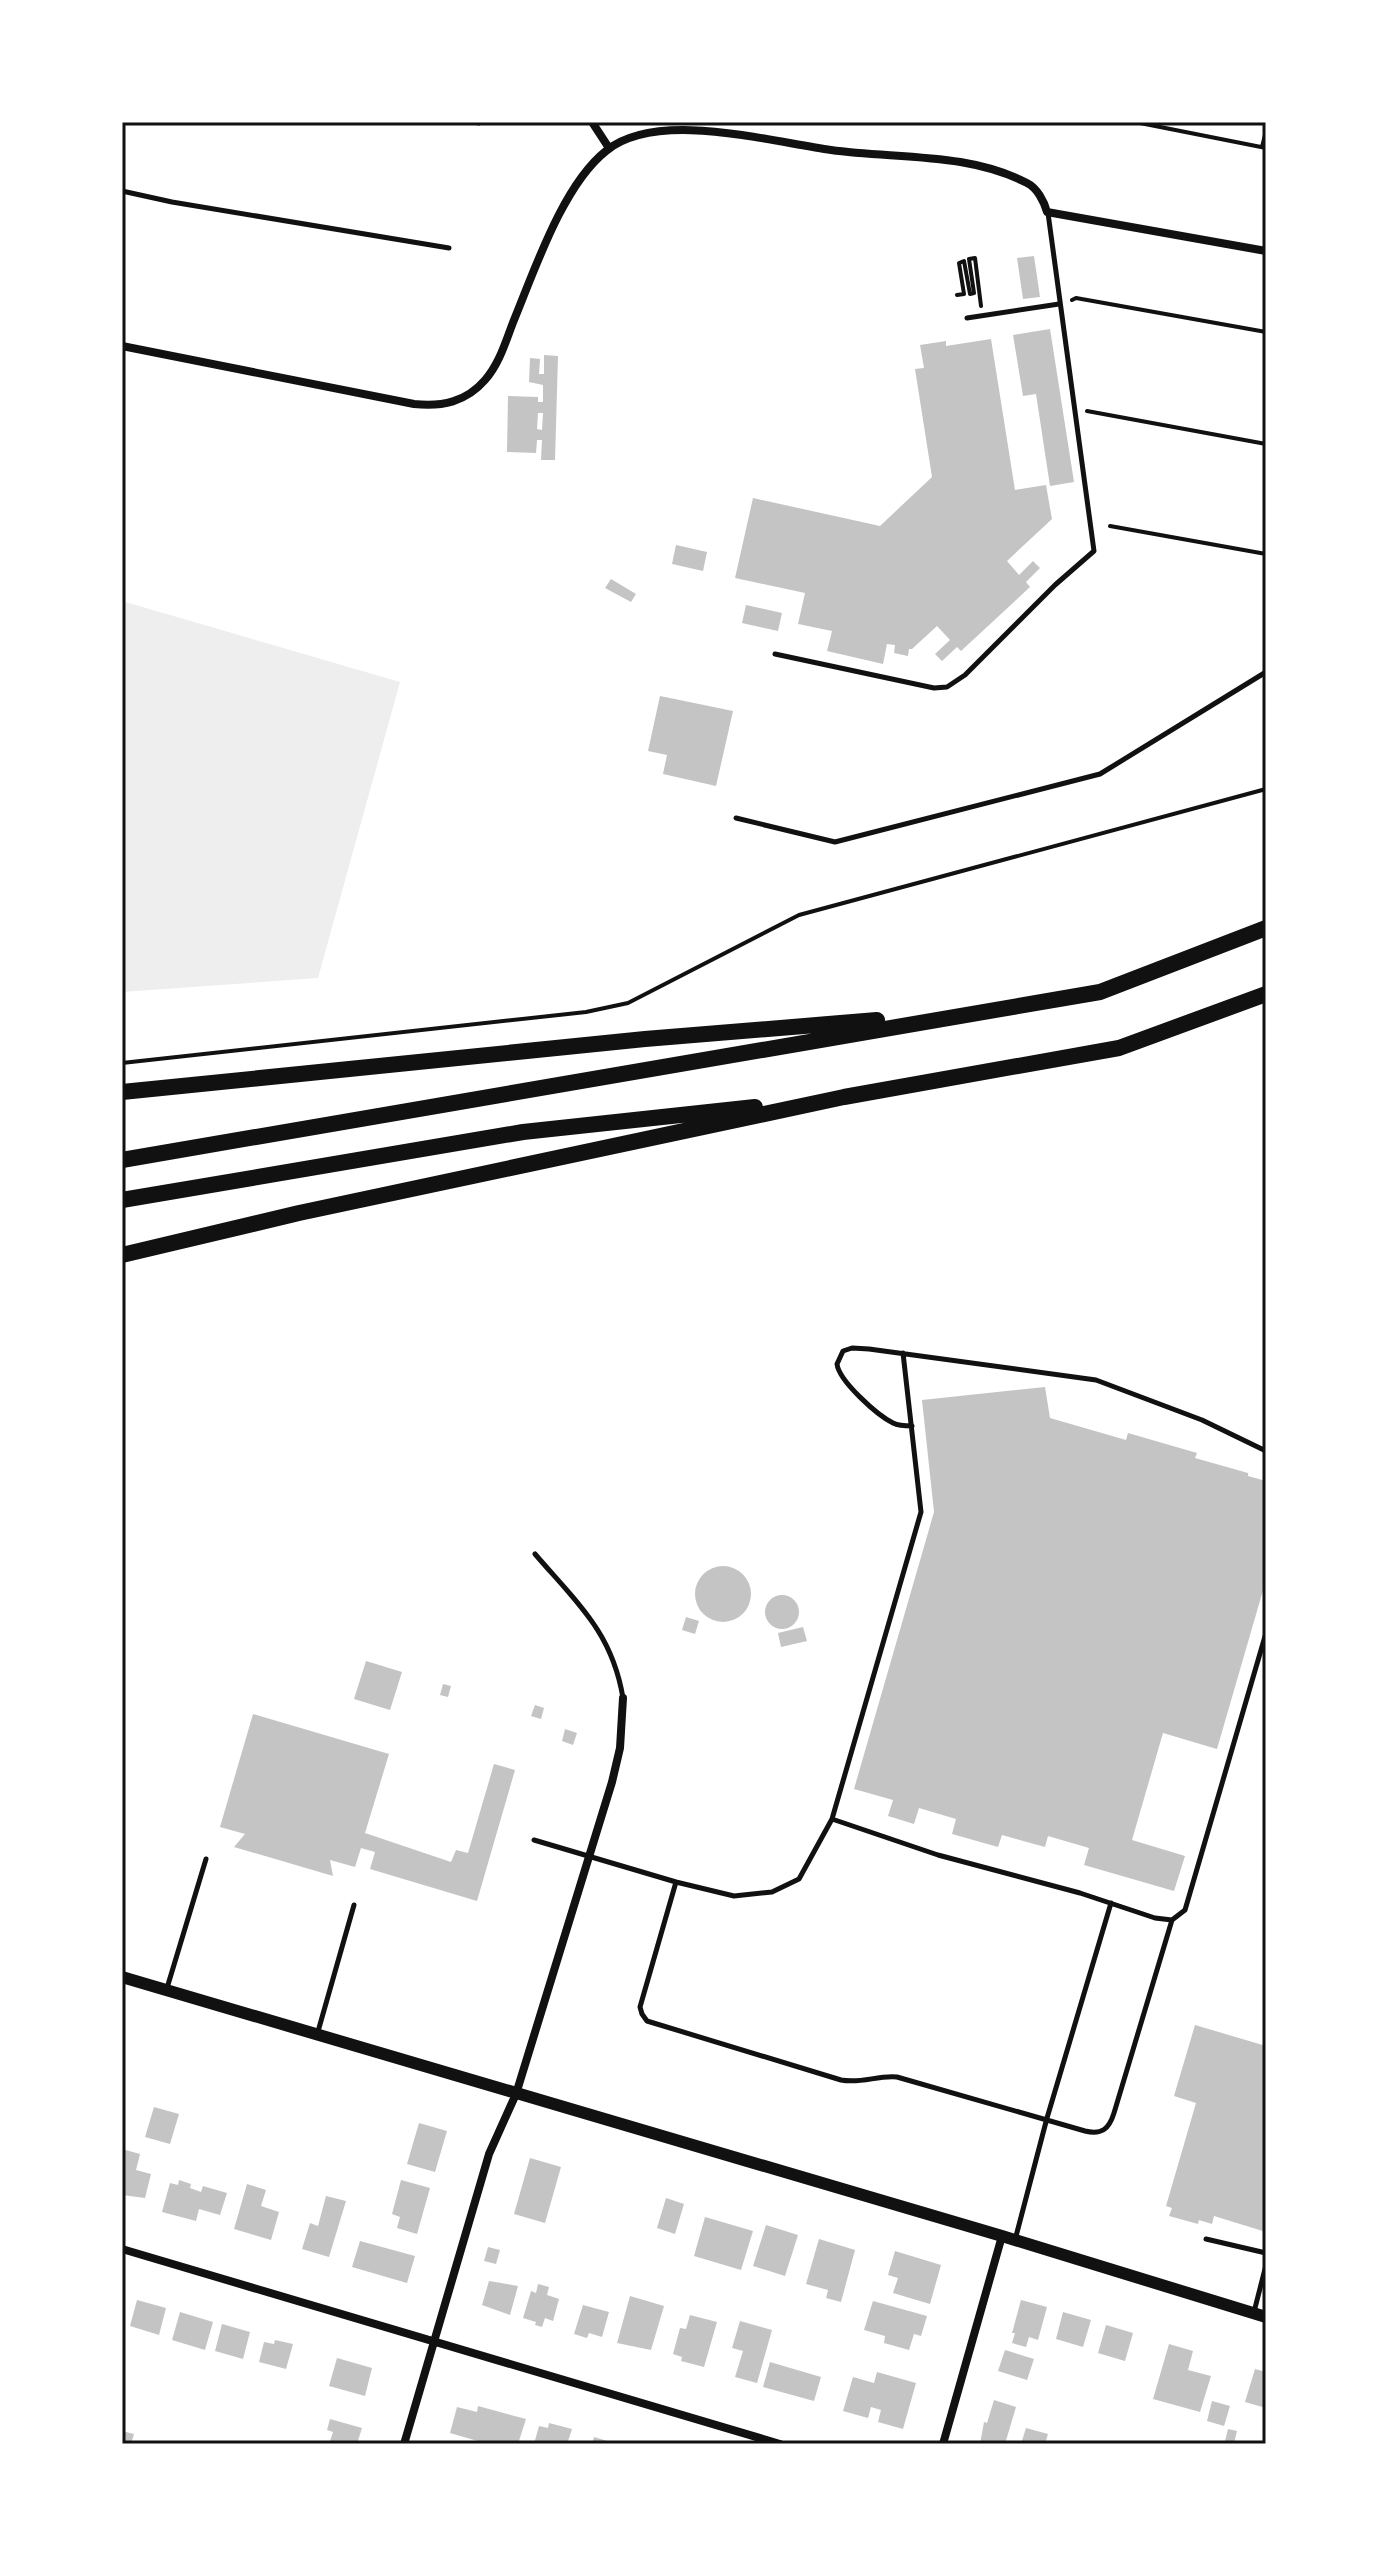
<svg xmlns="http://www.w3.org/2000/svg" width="1388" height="2566" font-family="'PT Sans',sans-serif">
<rect width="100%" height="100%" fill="#fff"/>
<path fill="#eee" d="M122 601 400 682 318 978 122 992Z"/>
<path fill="#c4c4c4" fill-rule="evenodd" d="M1034 256 1040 297 1023 299 1017 258Z
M1050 329 1074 482 1050 486 1036 394 1023 396 1013 335Z
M991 339 1015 490 1046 485 1052 519 1007 561 1019 575 1033 561 1040 568 1026 582 1030 587 961 651 957 647 942 661 935 654 950 640 937 626 912 649H909L908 656 894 653 895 645 887 644 883 664 827 651 832 631 798 624 805 593 735 578 753 498 880 526 932 477 915 369 924 368 920 345 946 341V346Z
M544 355 558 356 555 460H541L542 440H537L536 453 507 452 508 396 538 397V402H543V385L529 382 530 358 540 359 539 374H544ZM538 413H543L542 430 537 429Z
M676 545 707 552 703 571 672 564Z
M611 579 636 594 631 602 605 588Z
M746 605 782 613 778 631 742 623Z
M660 696 733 711 716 786 663 774 667 755 648 751Z
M1045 1387 1050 1418 1126 1440 1128 1433 1197 1453 1195 1458 1248 1473V1476L1266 1481V1580L1217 1749 1163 1733 1132 1840 1185 1856 1174 1891 1084 1865 1089 1848 1048 1836 1045 1847 1002 1835 998 1847 952 1834 956 1819 919 1808 914 1824 888 1816 893 1800 854 1789 934 1512 922 1400Z
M695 1594a28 28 0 1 1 56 0a28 28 0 1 1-56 0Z
M765 1612a17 17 0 1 1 34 0a17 17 0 1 1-34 0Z
M686 1617 699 1621 695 1634 682 1630Z
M803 1627 807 1641 781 1647 778 1633Z
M366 1661 402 1672 390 1710 354 1699Z
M443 1684 451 1686 448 1697 440 1695Z
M535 1705 544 1708 541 1719 531 1716Z
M253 1714 389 1754 365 1833 451 1862 456 1850 468 1853 494 1764 515 1770 477 1901 370 1869 375 1852 361 1848 355 1867 330 1860 333 1876 234 1847 245 1834 220 1827Z
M565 1729 577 1733 573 1745 562 1741Z
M1195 2025 1266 2046V2232L1214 2216 1212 2224 1199 2220 1198 2224 1169 2216 1172 2208 1166 2206 1196 2103 1174 2096Z
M154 2107 179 2114 170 2144 145 2137Z
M419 2123 447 2131 435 2172 407 2164Z
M122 2149 140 2154 136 2170 151 2174 145 2198 122 2195Z
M530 2158 561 2167 545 2223 514 2214Z
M179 2180 191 2184 190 2188 201 2192 203 2186 227 2193 220 2215 199 2209 196 2221 162 2212 170 2183 178 2185Z
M401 2180 430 2188 417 2234 397 2228 400 2217 392 2214Z
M247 2184 266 2190 261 2206 279 2212 271 2240 234 2229Z
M326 2196 346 2201 329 2257 302 2249 310 2223 318 2226Z
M666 2198 684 2204 675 2234 657 2228Z
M705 2217 753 2231 741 2270 694 2256Z
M766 2225 798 2235 785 2276 753 2266Z
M819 2239 855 2250 841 2302 826 2298 828 2290 806 2284Z
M360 2241 415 2256 407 2283 352 2267Z
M488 2247 500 2250 496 2264 484 2261Z
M895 2251 941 2265 930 2304 893 2293 898 2278 888 2275Z
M489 2281 518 2286 510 2315 482 2305Z
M538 2284 549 2287 547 2295 559 2299 553 2321 545 2318 542 2327 535 2325 536 2322 523 2318 531 2291 536 2293Z
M630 2296 664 2306 651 2350 617 2343Z
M137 2300 166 2308 159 2335 130 2326Z
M1021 2300 1047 2307 1038 2340 1029 2337 1026 2347 1012 2343 1015 2333H1012Z
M873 2301 927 2316 921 2336 914 2334 909 2350 884 2343 885 2336 864 2330Z
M583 2305 609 2312 602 2337 589 2333 587 2338 574 2334Z
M180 2312 213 2322 205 2350 172 2340Z
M1063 2312 1091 2320 1083 2347 1056 2339Z
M690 2315 717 2322 704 2367 681 2361 682 2357 673 2354 680 2328 686 2329Z
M740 2321 772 2330 757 2383 735 2377 743 2351 732 2348Z
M222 2324 250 2332 243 2359 215 2351Z
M1106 2325 1133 2333 1125 2361 1098 2353Z
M275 2340 293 2344 286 2369 259 2362 264 2342 274 2344Z
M1169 2344 1193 2351 1188 2370 1211 2376 1200 2412 1153 2399Z
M1005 2350 1034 2359 1027 2380 998 2371Z
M337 2358 372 2368 365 2396 329 2386Z
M770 2362 821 2377 814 2401 763 2387Z
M1255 2369 1266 2372V2408L1245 2402Z
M877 2372 916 2383 903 2429 878 2422 881 2410 871 2407 868 2418 843 2411 853 2377 874 2383Z
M994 2400 1016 2407 1005 2444H980L984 2422 987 2423Z
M1212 2401 1230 2406 1224 2426 1207 2421Z
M478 2406 526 2419 518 2444H488L450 2433 457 2407 477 2412Z
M330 2419 362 2428 357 2444H329L333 2432 327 2430Z
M549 2423 572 2429 567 2444H534L539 2426 548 2428Z
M1026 2428 1048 2434 1045 2444H1021Z
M1228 2429 1237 2431 1234 2443 1225 2441Z
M122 2431 134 2434 131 2444H122Z
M594 2437 614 2443V2444H592Z"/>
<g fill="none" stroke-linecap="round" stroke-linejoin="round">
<path stroke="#111" stroke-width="4" d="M1135 122 1266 148
M1262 147 1266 131
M969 259 975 258 981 306
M957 295 964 294 959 263 964 261 970 294 974 293 969 259
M1072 300 1076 298 1266 332
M1087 411 1266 444
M1110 526 1266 554
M122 1063 586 1012 628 1003 799 915 1266 789"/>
<path stroke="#111" stroke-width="5" d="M475 122 479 123
M122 191 172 202 449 248
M967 318 1059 304
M775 654 934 688 947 687 965 675 1055 585 1094 551 1048 213
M736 818 835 842 1100 774 1266 672
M912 1426C905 1426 899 1426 893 1423 877 1415 839 1381 837 1364L843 1351 852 1348 869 1349 1096 1380 1202 1420 1266 1451
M535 1554C577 1603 612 1632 623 1698
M832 1819 938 1855 1080 1893 1155 1918 1172 1920
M534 1840 676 1882 734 1896 772 1892 799 1879 832 1819 921 1512 903 1353
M676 1882 640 2007 642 2014 647 2021 841 2080C861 2084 878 2075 897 2077L1085 2131C1102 2135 1109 2129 1114 2113L1172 1920 1185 1910 1266 1633
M167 1988 206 1859
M317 2035 354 1905
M1206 2239 1266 2253
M1015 2240 1047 2118 1111 1903
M1254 2312 1266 2265"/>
<path stroke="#111" stroke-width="8" d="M592 122 609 148
M122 346 414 404C442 407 466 402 485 380 500 363 506 340 514 320 535 269 563 185 606 151 657 109 771 142 831 150 896 159 967 152 1027 183 1037 188 1044 201 1047 212L1266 251
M122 2249 780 2444
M404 2444 489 2154 516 2094 612 1782 620 1748 623 1698
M943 2444 1002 2236"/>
<path stroke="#111" stroke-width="12" d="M122 1977 1002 2236 1266 2317"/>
<path stroke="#111" stroke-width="16" d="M122 1092 645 1039 877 1020
M122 1160 1100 992 1266 928
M122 1200 523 1132 755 1107
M122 1255 299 1213 844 1097 1119 1048 1266 994"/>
</g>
<rect width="1388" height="2566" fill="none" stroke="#ffffff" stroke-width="248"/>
<rect x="124" y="124" width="1140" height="2318" fill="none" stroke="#111" stroke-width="3"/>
</svg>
